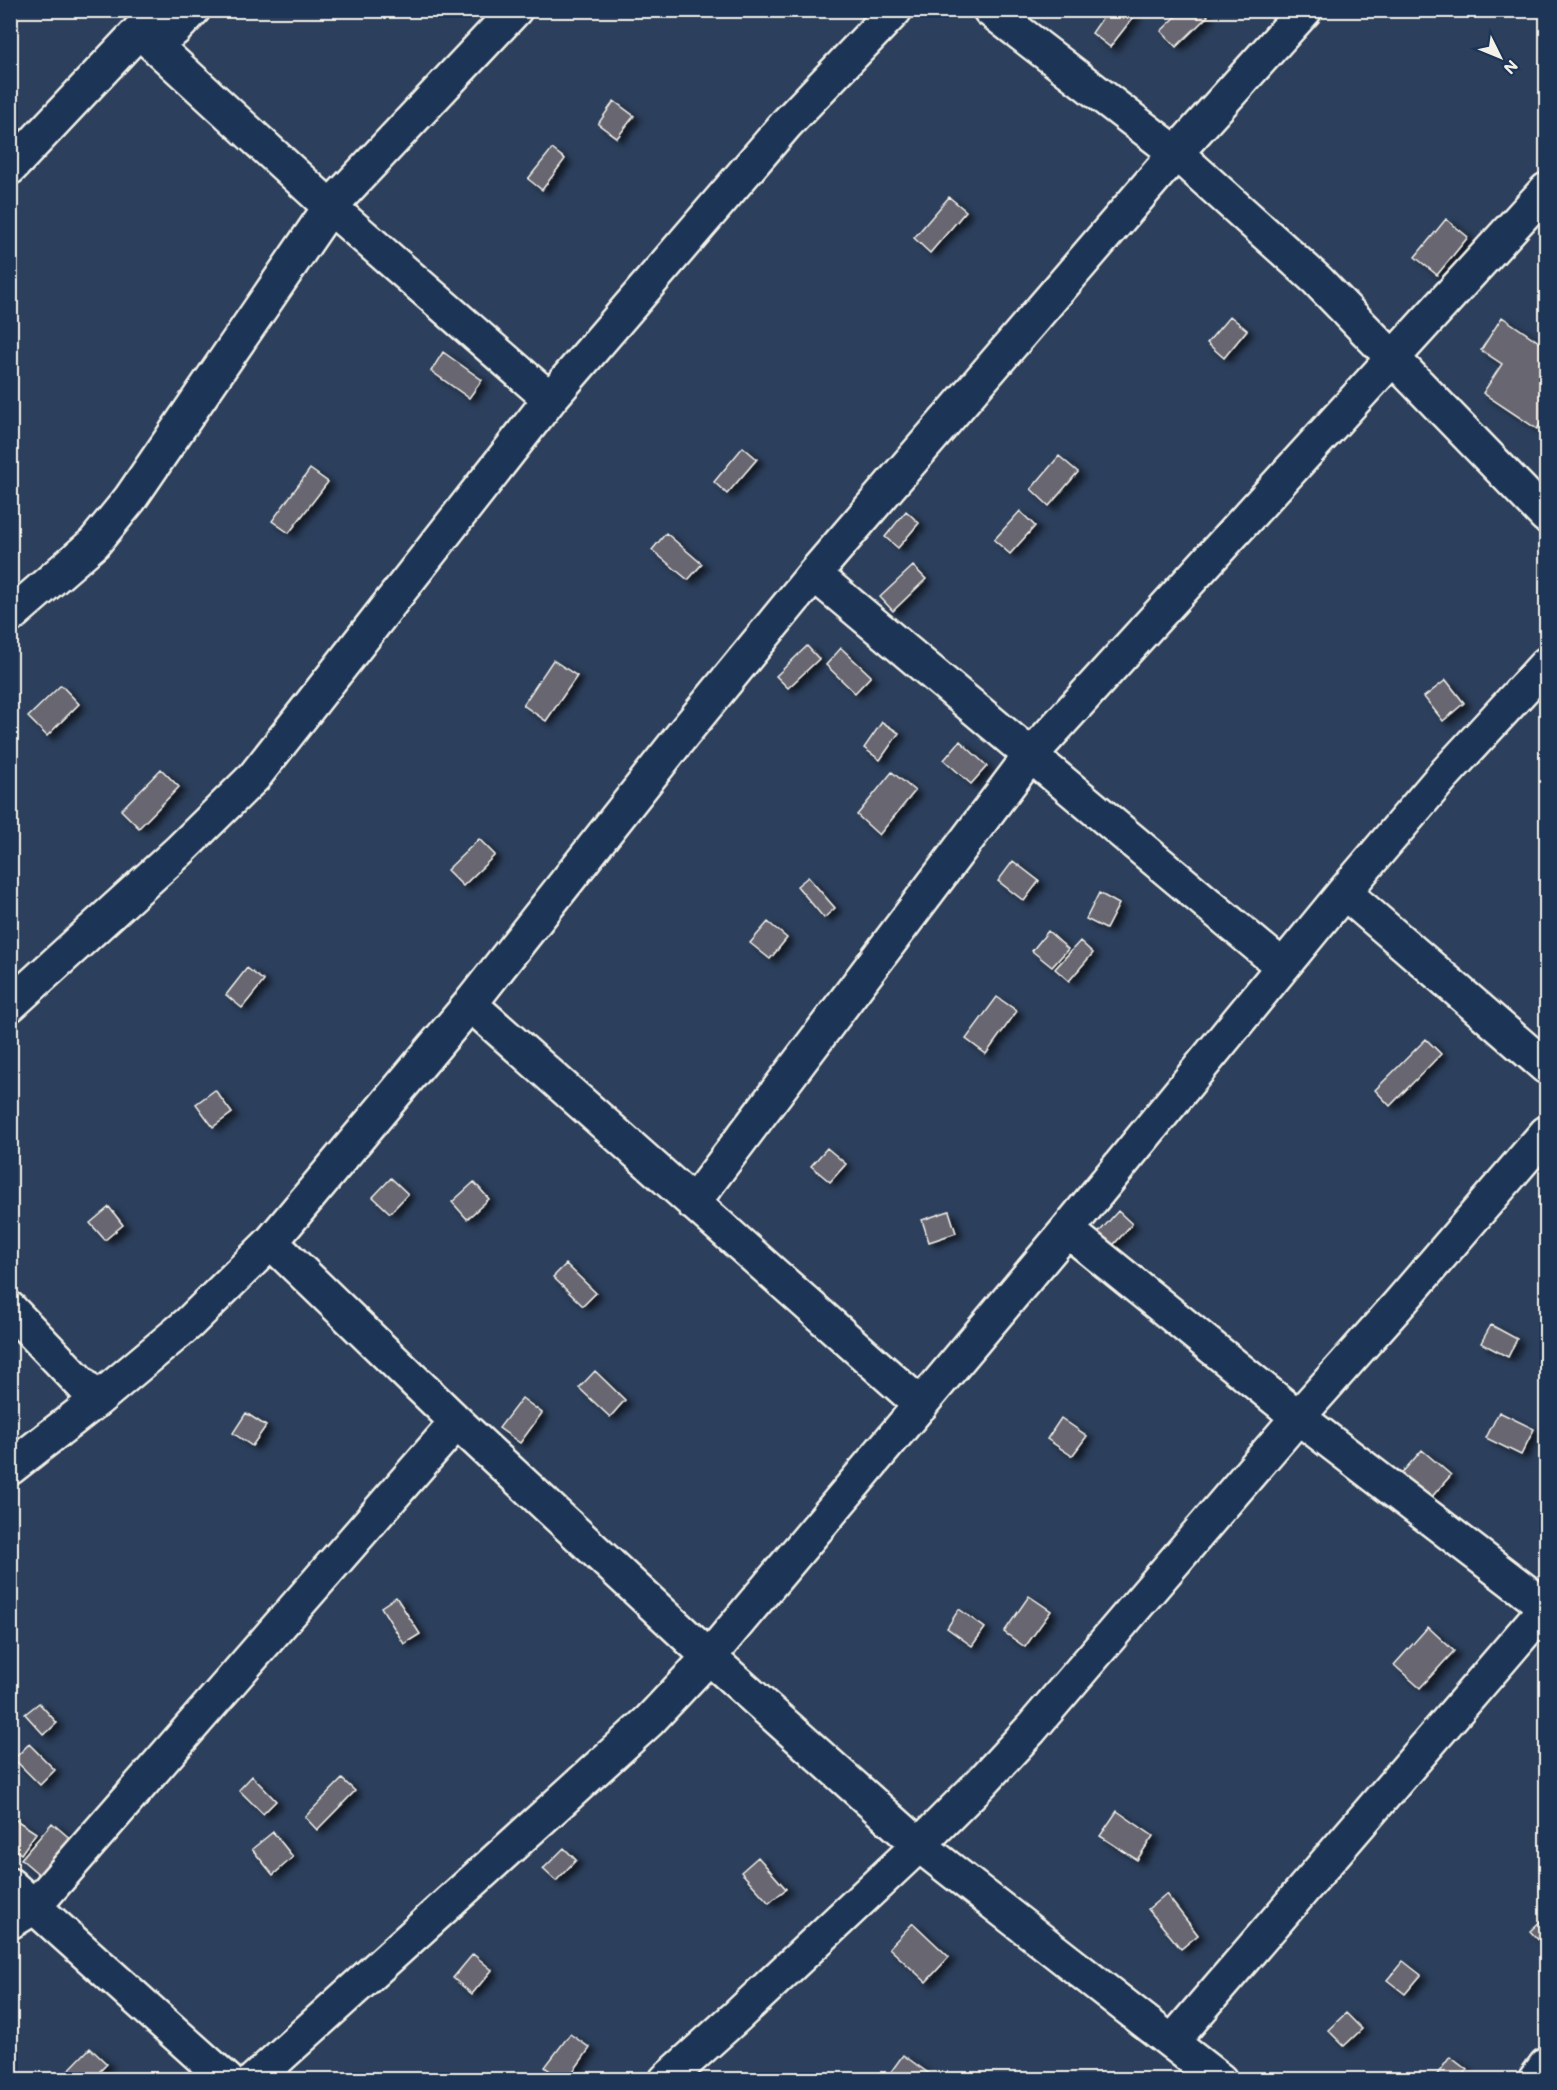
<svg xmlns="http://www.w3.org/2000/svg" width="1557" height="2090" font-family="Mali,sans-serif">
<defs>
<filter id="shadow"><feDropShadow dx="6" dy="4" stdDeviation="3" flood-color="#0009"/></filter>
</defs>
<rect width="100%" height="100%" fill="#2c3f5c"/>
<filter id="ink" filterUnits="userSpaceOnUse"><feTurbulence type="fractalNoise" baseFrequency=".0167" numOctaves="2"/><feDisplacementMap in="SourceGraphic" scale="12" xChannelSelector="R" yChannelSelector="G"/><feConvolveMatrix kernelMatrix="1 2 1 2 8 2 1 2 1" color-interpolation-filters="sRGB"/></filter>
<g filter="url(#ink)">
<path fill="#676671" stroke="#f4f1e8" stroke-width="1.5" filter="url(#shadow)" d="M1108 10H1129L1135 15 1110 47 1092 33Z
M1183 10H1203L1208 16 1176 47 1161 31Z
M614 101 634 116 617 138 598 124Z
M552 149 565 159 542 190 528 179Z
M949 197 966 211 930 253 914 238Z
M1446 219 1468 237 1437 275 1415 257Z
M1230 316 1247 330 1224 358 1207 343Z
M1502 317 1546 347V416L1537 429 1483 393 1502 364 1481 350Z
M443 352 482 380 469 398 431 371Z
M743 447 757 459 727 494 714 482Z
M1059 456 1078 472 1049 506 1031 489Z
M310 469 328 482 289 533 272 521Z
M906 511 919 523 898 548 885 537Z
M1020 511 1035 526 1010 554 994 540Z
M666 533 702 564 688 580 652 550Z
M913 566 926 579 893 611 880 597Z
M807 646 819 659 788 688 776 676Z
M841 648 871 676 855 693 826 665Z
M553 660 577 676 546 721 523 705Z
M1446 680 1464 703 1443 721 1424 697Z
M61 685 79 704 47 736 28 717Z
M882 722 899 733 880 760 864 748Z
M960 741 987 766 971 784 944 760Z
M161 769 179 787 139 828 121 810Z
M892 772 915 791 879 835 857 815Z
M479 839 495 855 463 886 447 870Z
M1013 861 1039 881 1024 901 998 881Z
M808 877 835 908 824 918 797 886Z
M1099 893 1119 904 1106 929 1086 919Z
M768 922 787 938 770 959 750 943Z
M1048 931 1068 949 1052 967 1032 951Z
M1080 941 1093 953 1069 981 1055 969Z
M247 968 264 981 242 1008 226 995Z
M997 997 1017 1011 986 1054 966 1039Z
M1426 1039 1441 1054 1390 1106 1375 1090Z
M215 1090 232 1113 213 1127 196 1104Z
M827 1148 846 1164 830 1182 811 1166Z
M391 1178 408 1194 390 1213 373 1197Z
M474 1182 489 1199 467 1219 452 1202Z
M109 1207 123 1225 105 1240 90 1223Z
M949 1211 956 1233 929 1242 922 1220Z
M1118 1211 1132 1224 1107 1252 1093 1239Z
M566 1264 596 1293 583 1306 553 1277Z
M1491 1325 1517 1339 1508 1357 1481 1343Z
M595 1371 625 1400 610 1417 579 1388Z
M522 1398 542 1413 520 1443 499 1428Z
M1499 1412 1534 1429 1521 1455 1486 1438Z
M246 1413 266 1426 252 1446 233 1433Z
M1061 1418 1087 1436 1072 1456 1047 1439Z
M1422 1450 1451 1475 1429 1500 1400 1475Z
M1029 1596 1051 1611 1025 1647 1004 1632Z
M396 1597 420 1634 404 1644 381 1607Z
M959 1609 985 1628 972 1646 947 1628Z
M1428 1627 1454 1651 1420 1688 1394 1665Z
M39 1703 57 1723 44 1735 25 1714Z
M29 1744 55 1770 40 1785 14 1759Z
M252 1776 276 1801 263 1814 239 1790Z
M342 1779 355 1791 317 1830 305 1817Z
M1117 1811 1153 1836 1137 1860 1100 1836Z
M10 1816 36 1833 21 1854 10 1846Z
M52 1823 73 1841 42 1877 21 1859Z
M273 1832 293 1857 273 1875 252 1849Z
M564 1848 576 1860 556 1881 543 1869Z
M758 1857 786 1889 769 1903 741 1872Z
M1166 1894 1198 1935 1181 1949 1148 1909Z
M1546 1916V1948L1530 1931Z
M913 1923 949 1957 926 1982 889 1948Z
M473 1954 492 1970 472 1994 453 1978Z
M1403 1961 1421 1975 1405 1994 1387 1980Z
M1346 2013 1362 2029 1344 2046 1328 2030Z
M570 2034 590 2048 567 2080H562L545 2067Z
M90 2048 107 2064 91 2080H59Z
M903 2055 938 2080H885Z
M1450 2057 1467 2070 1460 2080H1433Z"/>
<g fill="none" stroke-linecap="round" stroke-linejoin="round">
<defs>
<path id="street" d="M990 10 1176 153 1317 280 1546 516
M139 31 330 207 550 399
M10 168 139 31 174 30 193 10
M814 574 1282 966
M10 616 94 543 130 499 330 207 515 10
M1344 892 1546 1067
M470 1004 921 1405
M10 1005 179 851 254 777 550 399 787 123 895 10
M693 1203 1030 756 1546 190
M1067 1230 1298 1417 1546 1607
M271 1242 457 1422 709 1657 919 1845 1220 2080
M10 1309 97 1400
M10 1468 97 1400 189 1323 271 1242 470 1004 683 734 814 574 1176 153 1305 10
M10 1885 227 2080
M10 1922 33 1908 457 1422
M1172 2042 1546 1607
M254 2080 649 1721 709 1657 1067 1230 1344 892 1442 777 1546 664
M666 2080 737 2016 919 1845 981 1783 1031 1729 1298 1417 1398 1305 1546 1133
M1535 2080 1546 2065"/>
</defs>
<use href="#street" stroke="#f4f1e8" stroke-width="38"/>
<use href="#street" stroke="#1d3557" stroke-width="33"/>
</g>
</g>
<rect width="1557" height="2090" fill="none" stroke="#1d3557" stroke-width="36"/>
<rect x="18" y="18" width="1521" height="2054" fill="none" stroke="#f4f1e8" stroke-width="2" filter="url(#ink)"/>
<g transform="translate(1500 57) rotate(133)" stroke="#1d3557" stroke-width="4.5" paint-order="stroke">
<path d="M0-4.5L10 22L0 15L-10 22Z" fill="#f4f1e8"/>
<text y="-9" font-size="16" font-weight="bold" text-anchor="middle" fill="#f4f1e8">N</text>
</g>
</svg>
